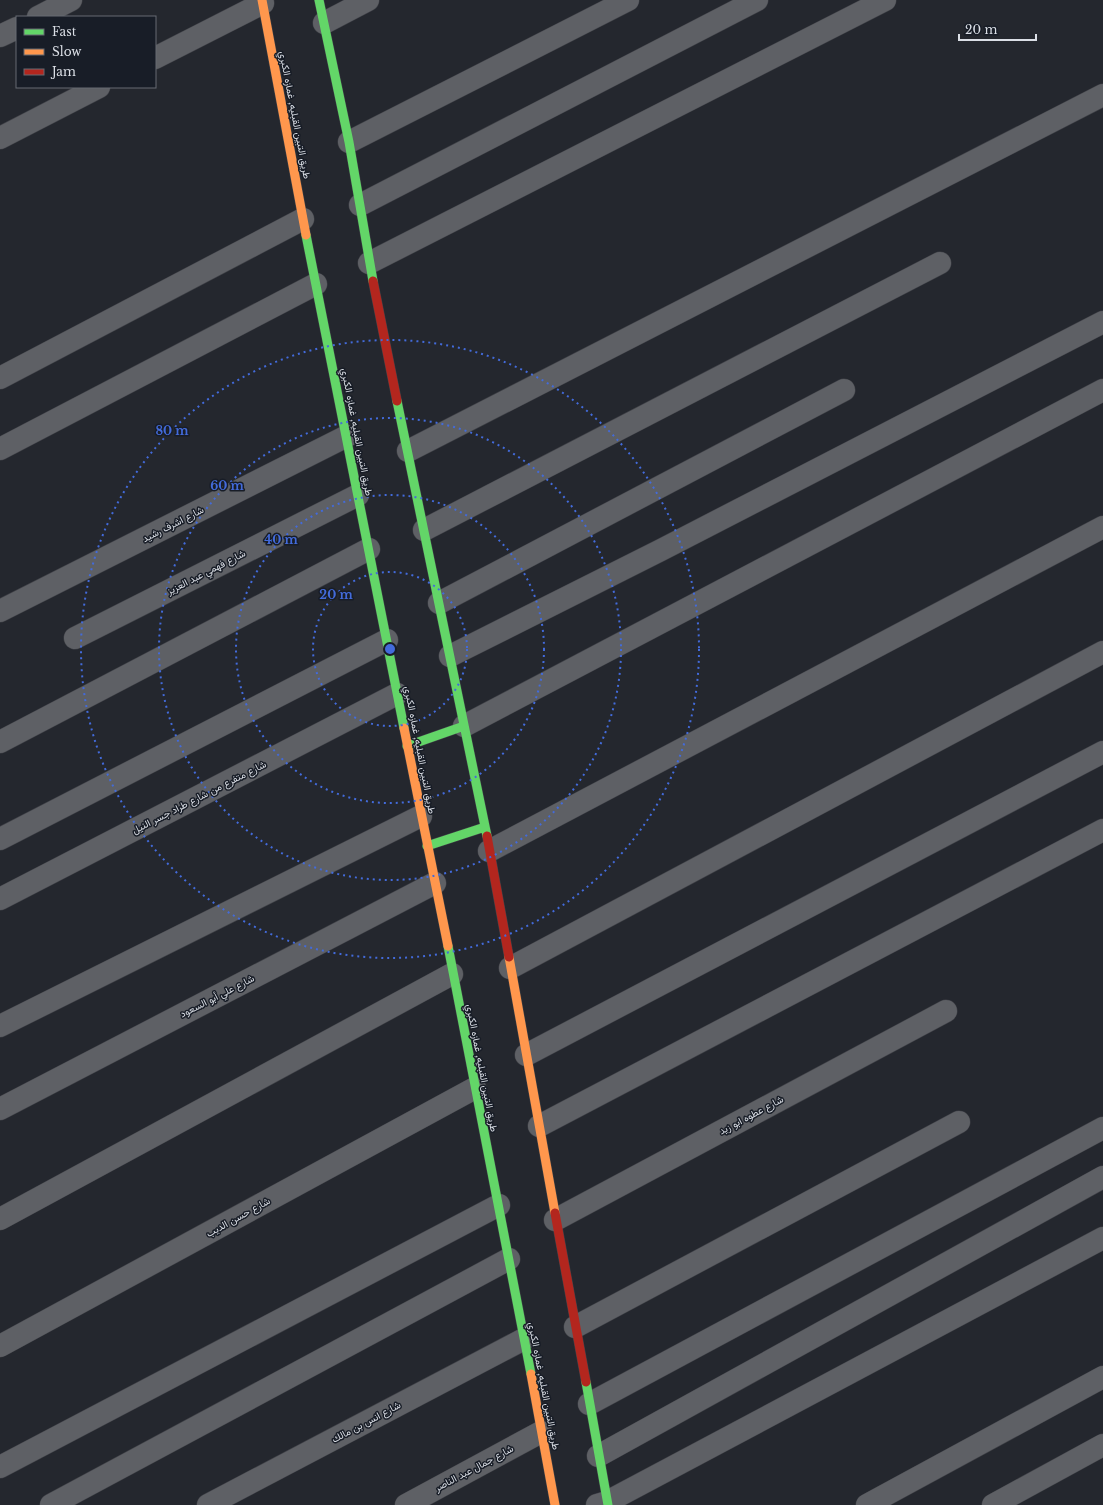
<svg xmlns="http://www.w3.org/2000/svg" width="1103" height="1505" font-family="'Libre Baskerville',Vazirmatn,serif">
<rect width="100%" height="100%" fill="#24272e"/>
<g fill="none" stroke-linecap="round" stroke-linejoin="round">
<defs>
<path id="street" d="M38 17 71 0
M324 23 368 0
M0 36 17 28
M155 58 263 3
M0 138 99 87
M349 142 628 0
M360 205 757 0
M369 263 885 0
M0 378 303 219
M0 449 316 284
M408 451 1103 95
M424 530 940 263
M439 603 844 390
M0 611 347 436
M75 638 358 495
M450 656 661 550 1103 322
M464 726 1103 390
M0 742 369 549
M0 839 387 640
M489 851 1103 527
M0 899 397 694
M510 968 1103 652
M0 1026 421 816
M526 1055 1103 752
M0 1109 435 883
M539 1126 1103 830
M0 1219 452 974
M555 1220 946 1011
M575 1327 959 1122
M0 1346 475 1088
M589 1404 1103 1128
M598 1456 1103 1177
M0 1467 499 1205
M51 1505 509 1259
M208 1505 524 1339
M406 1505 541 1432
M597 1505 607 1502 1103 1238
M867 1505 1103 1377
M993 1505 1103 1445"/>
<path id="fast" d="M319 0 349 142 373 281
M306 235 404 728
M397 401 487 836
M407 746 464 726
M427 846 485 827
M448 946 531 1374
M586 1382 608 1505"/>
<path id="slow" d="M262 0 306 235
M404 728 448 946
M509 957 555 1213
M531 1374 555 1505"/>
<path id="jam" d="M373 281 397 401
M487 836 509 957
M555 1213 586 1382"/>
</defs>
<use href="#street" stroke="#404248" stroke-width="23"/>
<use href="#fast" stroke="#404248" stroke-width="10"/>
<use href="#slow" stroke="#404248" stroke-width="10"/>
<use href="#jam" stroke="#404248" stroke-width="10"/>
<use href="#street" stroke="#5e6065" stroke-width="22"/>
<use href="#fast" stroke="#63d668" stroke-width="9"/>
<use href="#slow" stroke="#ff974d" stroke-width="9"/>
<use href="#jam" stroke="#b3261e" stroke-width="9"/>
</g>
<g fill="none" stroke="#436bdb" stroke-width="2" stroke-dasharray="2 4">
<circle cx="390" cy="649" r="77"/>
<circle cx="390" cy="649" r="154"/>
<circle cx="390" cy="649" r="231"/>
<circle cx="390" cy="649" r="309"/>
</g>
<g text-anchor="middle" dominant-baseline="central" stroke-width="3" stroke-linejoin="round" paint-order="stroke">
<g font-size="10" fill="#dbdfe6" stroke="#181d27">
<text transform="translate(295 115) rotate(79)">طريق التبين القبليه, غمازه الكبري</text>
<text transform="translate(357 432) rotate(79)">طريق التبين القبليه, غمازه الكبري</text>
<text transform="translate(173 524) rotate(-27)">شارع اشرف رشيد</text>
<text transform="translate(206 572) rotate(-27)">شارع فهمي عبد العزيز</text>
<text transform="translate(420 750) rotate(79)">طريق التبين القبليه, غمازه الكبري</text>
<text transform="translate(199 797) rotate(-27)">شارع متفرع من شارع طراد جسر النيل</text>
<text transform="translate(217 996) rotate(-27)">شارع علي أبو السعود</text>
<text transform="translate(482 1068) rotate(79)">طريق التبين القبليه, غمازه الكبري</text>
<text transform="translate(751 1115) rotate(-28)">شارع عطوه ابو زيد</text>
<text transform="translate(238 1217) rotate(-29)">شارع حسن الديب</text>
<text transform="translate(544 1386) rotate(79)">طريق التبين القبليه, غمازه الكبري</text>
<text transform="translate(366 1422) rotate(-28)">شارع انس بن مالك</text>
<text transform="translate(474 1468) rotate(-28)">شارع جمال عبد الناصر</text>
</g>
</g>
<circle cx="390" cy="649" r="6" fill="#436bdb" stroke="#181d27" stroke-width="2"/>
<g font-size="12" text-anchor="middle" font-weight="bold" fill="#436bdb" stroke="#181d27" stroke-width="3" stroke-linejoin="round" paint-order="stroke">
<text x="172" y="435">80 m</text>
<text x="227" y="490">60 m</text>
<text x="281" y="544">40 m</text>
<text x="336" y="599">20 m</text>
</g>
<rect x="16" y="16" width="140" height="72" fill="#181d27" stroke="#666b73"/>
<rect x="24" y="29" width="20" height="6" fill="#63d668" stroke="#666b73"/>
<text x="52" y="36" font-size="12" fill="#dbdfe6">Fast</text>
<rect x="24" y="49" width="20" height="6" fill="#ff974d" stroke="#666b73"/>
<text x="52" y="56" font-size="12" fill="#dbdfe6">Slow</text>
<rect x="24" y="69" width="20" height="6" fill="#b3261e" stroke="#666b73"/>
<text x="52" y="76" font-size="12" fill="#dbdfe6">Jam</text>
<path d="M959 34v6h77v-6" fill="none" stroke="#dbdfe6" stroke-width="2"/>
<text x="965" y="34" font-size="12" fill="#dbdfe6" stroke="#181d27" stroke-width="3" paint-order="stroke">20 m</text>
</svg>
